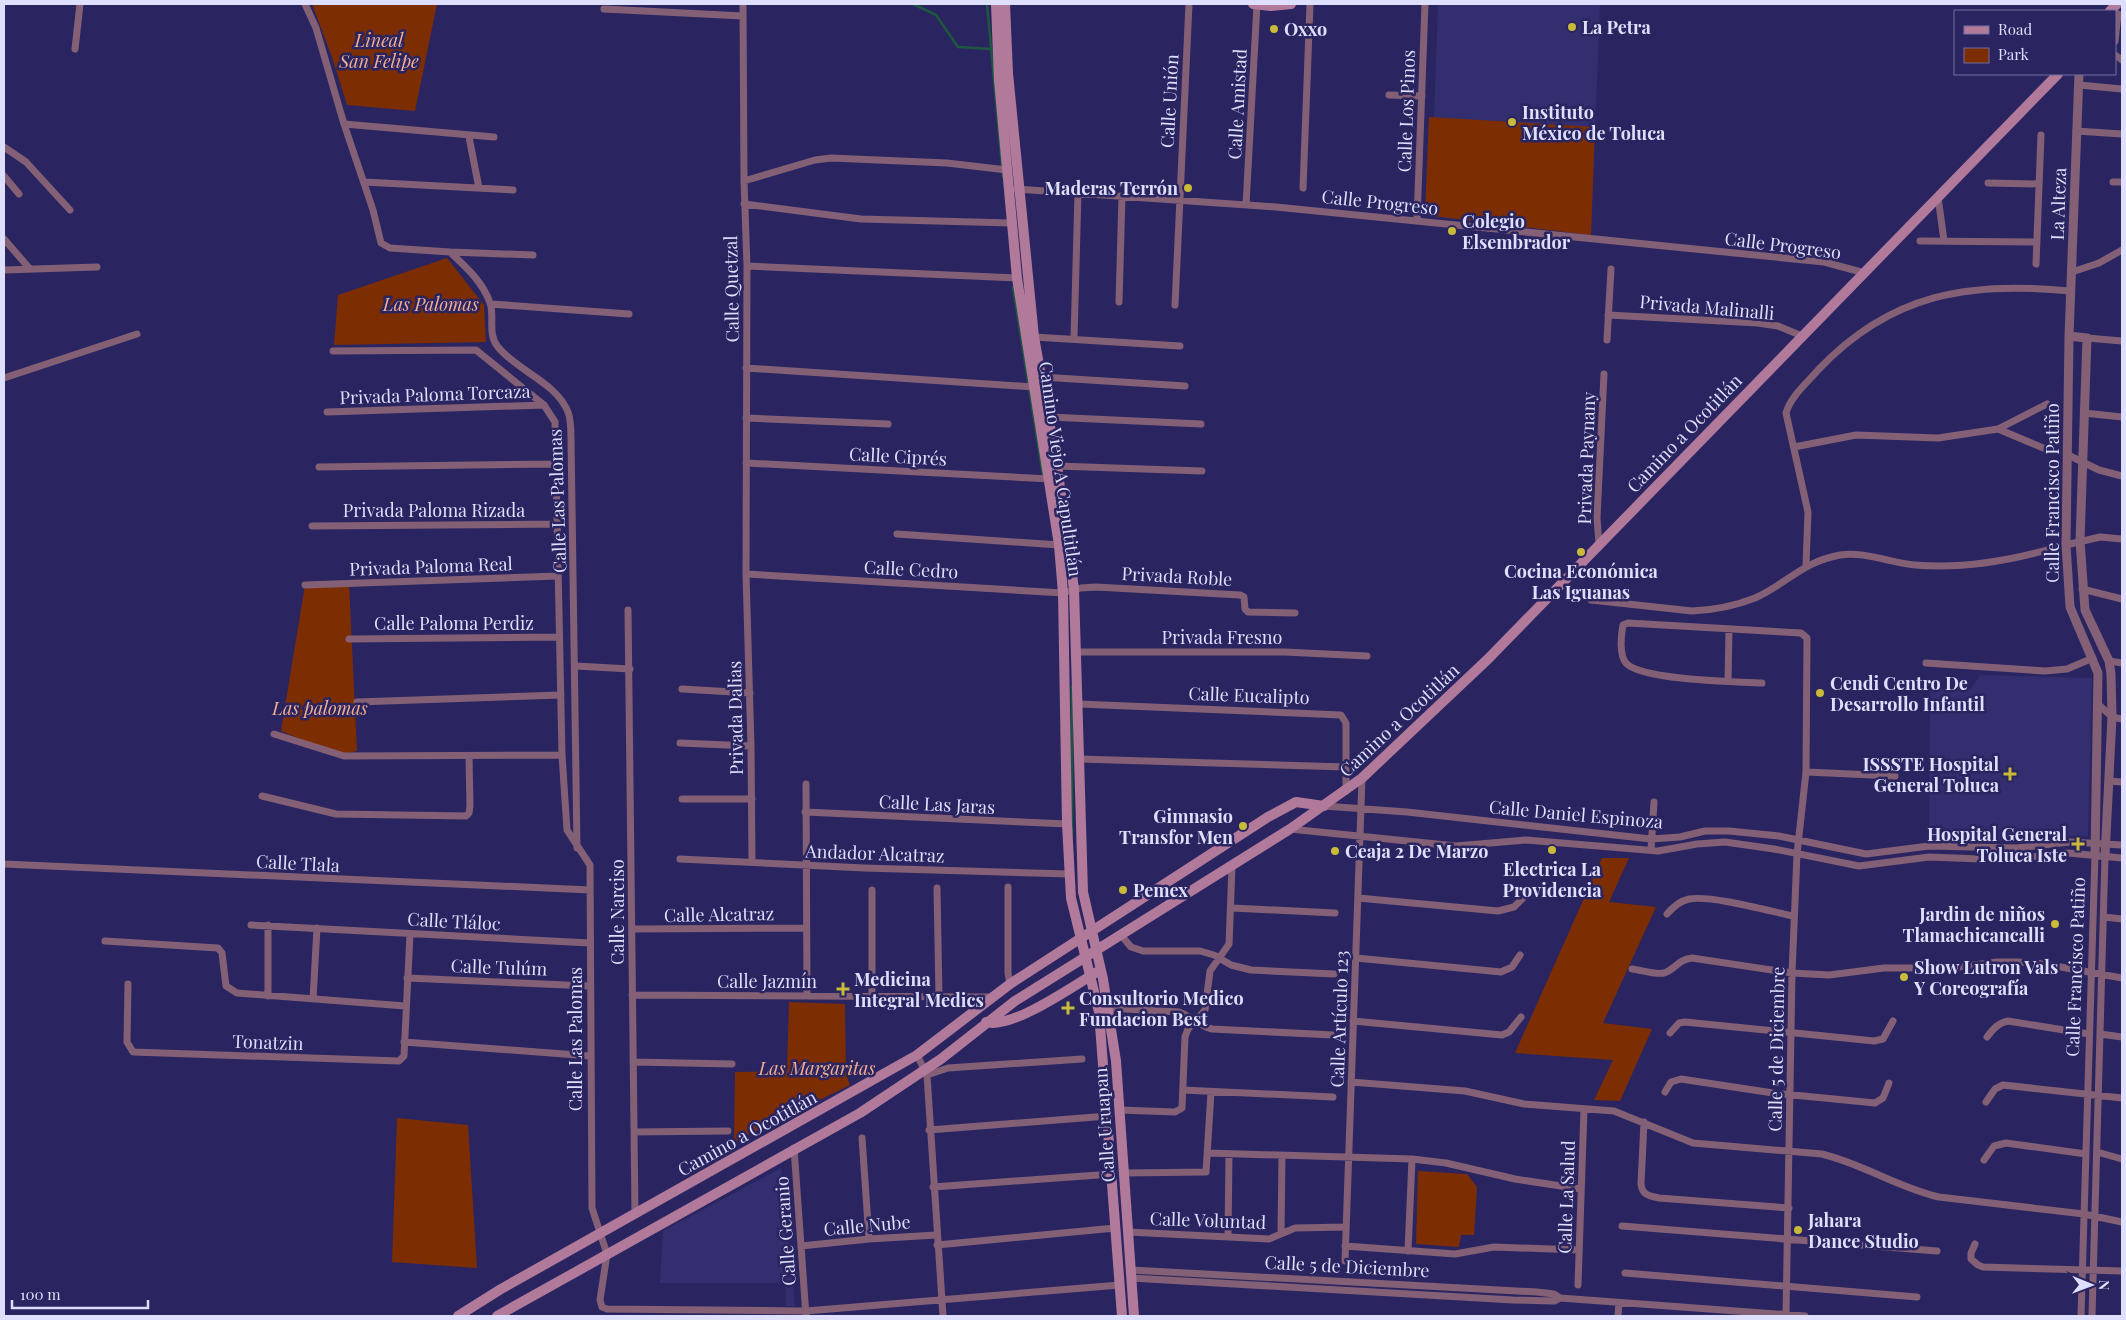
<svg xmlns="http://www.w3.org/2000/svg" width="2126" height="1320" font-family="'Playfair Display',serif">
<rect width="100%" height="100%" fill="#2a2560"/>
<path fill="#332e6f" d="M1444 4H1600L1591 235 1425 215 1429 117H1434L1438 5Z
M1980 675 2092 678 2088 836H2068L2024 842 1929 838 1930 688 1970 690Z
M781 1168 795 1306H786L785 1283H660L663 1231Z"/>
<path fill="#7d2d02" d="M312 4H437L415 111 347 105 332 57Z
M1429 117 1595 127 1591 235 1425 215Z
M447 258 484 305 486 342 334 345 338 295Z
M349 583 357 751 338 755 281 731 305 585Z
M1602 858H1629L1609 902 1656 907 1603 1023 1652 1029 1620 1101 1594 1100 1613 1060 1515 1053Z
M789 1002 845 1004 846 1075 850 1085 734 1142 735 1072 787 1071Z
M397 1118 468 1125 477 1268 392 1262Z
M1418 1171 1467 1174 1477 1187 1474 1235H1461L1459 1247 1416 1244Z"/>
<g fill="none" stroke-linecap="round" stroke-linejoin="round">
<path stroke="#1e573f" stroke-width="2.5" d="M913 4 936 15 958 47 991 49
M987 4 1003 177
M1013 287 1043 476
M1072 686V835"/>
<path stroke="#836075" stroke-width="7" d="M305 4 316 28 344 124 373 210 381 243 390 248 450 252C465 266 483 282 490 303 495 316 487 334 498 347 517 371 556 382 568 412 571 420 571 430 571 439L577 848
M743 4 744 181 747 266 746 574 751 746 752 862
M604 9 743 16
M2115 41 2118 14
M75 49 80 4
M2115 55 2122 60
M2079 85 2122 89
M1389 95 1422 96
M344 124 494 137
M2076 131 2122 134
M469 137 479 188
M4 147 26 162 70 210
M4 176 19 194
M744 181 815 160 831 158 947 163 1007 170
M364 182 513 190
M2113 182H2122
M1988 183 2039 184
M1303 188 1310 4
M1016 189 1276 207 1824 262 1865 273
M1938 197 1944 241
M744 204 861 219 1011 223
M1246 205 1257 4
M1417 220 1425 4
M4 239 30 269
M1920 241 2037 242
M450 252 533 255
M2036 264 2041 135
M747 266 1017 278
M4 270 97 267
M2072 272 2099 263 2122 250
M1119 302 1122 196
M491 304 629 314
M1175 305 1189 4
M1608 315 1758 323 1778 326 1802 336
M1034 337 1180 346
M2087 338 2122 341
M1074 339 1078 192
M1607 340 1611 269
M333 351 476 350 544 405 555 422 562 755 567 830 590 865 592 1208 607 1254 600 1300 602 1307 607 1309 806 1311 1120 1285
M746 368 1034 387
M1041 377 1185 386
M4 378 137 334
M327 412 544 405
M2084 413 2122 417
M1049 417 1201 424
M746 418 888 424
M1998 429 2048 450
M1794 447 1856 435 1938 438 1998 429 2047 404
M2068 455 2099 470 2122 476
M746 463 1050 479
M1057 466 1202 471
M319 467 555 464
M312 526 557 524
M897 534 1059 545
M1599 544 1597 518 1604 374
M2066 545 2100 537 2122 539
M1806 565 1808 512 1786 413C1791 396 1807 383 1818 370 1891 293 1970 281 2070 291
M746 574 1063 593 1081 588 1096 587 1240 595 1244 597 1245 609 1248 612 1295 613
M305 585 558 576
M2082 589 2122 599
M1591 600 1692 611C1714 610 1735 606 1755 598 1788 583 1802 562 1840 555 1864 551 1891 563 1915 565 1963 569 2009 561 2054 548
M628 610 635 1214
M349 639 559 637
M1077 652H1285L1367 656
M2109 661 2122 663
M1926 663 2045 671 2067 669 2093 658
M576 666 630 669
M1728 681 1729 630
M1762 683C1737 682 1640 680 1626 663 1619 655 1621 635 1623 625L1628 623 1801 633 1807 638 1806 772 1797 854 1792 973 1786 1315
M682 689 750 693
M357 702 561 695
M1079 704 1341 715 1346 723V791
M2098 704 2112 717 2122 719
M274 734 344 756 562 755
M680 743 751 746
M1079 759 1346 767
M1806 772 1895 776
M2109 781 2122 782
M806 784 807 995
M262 796 336 814 466 816 469 813 470 806 469 756
M682 799H752
M1324 806 1407 812 1651 839 1680 837 1705 831H1729L1779 836 1866 854 1929 846 2016 848 2070 842 2122 845
M805 812 1067 824
M1290 829 1456 846 1526 840 1658 851 1697 844 1725 842 1774 849 1859 866 1929 857 2006 860 2068 853 2122 858
M1651 850 1654 802
M680 859 864 868 1069 874
M4 864 590 890
M1008 887V973L1010 984
M937 888 939 997
M872 890V997
M1358 898 1498 911 1514 907 1523 898
M1232 908 1335 913
M1667 914C1673 907 1680 901 1689 899 1712 895 1769 911 1793 916
M2104 917 2122 919
M251 925 590 943
M632 929 806 928
M1121 935 1131 947 1143 951H1200L1214 955 1231 965 1251 970 1334 974
M105 941 218 948 222 953 226 986 237 993 405 1006
M1356 958 1501 972 1512 967 1520 955
M1632 969C1641 970 1655 975 1664 973 1676 969 1677 960 1692 958L1792 973 1829 975 1884 968H1951L1997 962H2017L2044 964 2122 978
M407 978 590 986
M128 984 127 1042 133 1052 399 1061 404 1056 410 934
M632 995 992 997
M268 996V925
M313 999 317 928
M1108 1008 1179 1012C1191 1016 1199 1026 1212 1029L1333 1035
M1353 1021 1502 1035 1509 1032 1521 1017
M1670 1033 1679 1023 1685 1022 1874 1041 1883 1039 1893 1021
M2100 1034 2122 1037
M1987 1037C1993 1029 1998 1023 2008 1021L2089 1034
M404 1042 590 1056
M917 1055 927 1075 943 1316
M633 1062 732 1064
M927 1075 948 1068 1082 1059
M1351 1082 1465 1091 1524 1104 1614 1111 1693 1143 1822 1154C1863 1164 1899 1188 1939 1197L2084 1214 2122 1222
M1183 1090 1333 1097
M1665 1092 1671 1082 1681 1079 1773 1093 1875 1103 1883 1098 1889 1083
M1986 1102 1995 1089 2003 1085 2122 1098
M1120 1110 1175 1112 1182 1108 1185 1037 1188 1029 1205 1010 1210 971 1229 944 1232 866
M1644 1122 1641 1184C1642 1195 1649 1196 1659 1198L1789 1208
M929 1130 1108 1116
M634 1132 728 1131
M862 1138 869 1239
M794 1148 806 1316
M2097 1152 2122 1159
M1208 1153 1412 1159 1446 1163 1515 1179 1581 1189
M1984 1160 1994 1146 2006 1143 2086 1154
M1124 1173 1206 1172 1211 1092
M933 1187 1112 1174
M1622 1226 1937 1251
M1128 1232 1269 1239 1295 1228 1346 1227
M1281 1233 1282 1156
M1228 1236 1229 1154
M1975 1244 1971 1253V1259L1978 1265 1983 1267 2122 1271
M937 1245 1115 1228
M801 1246 869 1239 936 1235
M1345 1246 1455 1254 1494 1247 1579 1250
M1408 1251 1412 1159
M1345 1261 1362 778
M1131 1270 1537 1292 1554 1294 1560 1298
M1625 1273 1917 1297
M1131 1278 1513 1300 1554 1301 1560 1298 1805 1316
M1578 1285 1584 1109
M1618 1316 1619 1303
M2081 1316 2095 855
M2092 1316 2105 856"/>
<path stroke="#836075" stroke-width="9" d="M2079 74 2069 336 2066 545 2070 607 2098 673 2095 855
M2069 336 2087 338 2080 541 2085 610 2109 661 2111 674 2112 717 2105 856"/>
<path stroke="#b17a9b" stroke-width="10" d="M996 4 999 80 1017 278 1059 545 1063 593 1067 824 1071 898 1099 1012 1122 1316
M1005 4 1008 73 1034 337 1057 466 1074 589 1083 892 1103 979 1116 1061 1134 1316
M1253 4 1271 6 1291 4
M2110 11 2117 4
M986 1022C1011 1030 1073 986 1097 972
M458 1316 501 1289 917 1055 1010 984 1268 817 1296 802 1324 806
M497 1316 860 1113 941 1059 1015 1001 1290 829 1362 778 1488 659 2058 74"/>
</g>
<g fill="#c9ba3a" stroke="#2a2560" stroke-width="2">
<circle cx="1572" cy="27" r="5"/>
<circle cx="1274" cy="29" r="5"/>
<circle cx="1512" cy="122" r="5"/>
<circle cx="1188" cy="188" r="5"/>
<circle cx="1452" cy="231" r="5"/>
<circle cx="1581" cy="552" r="5"/>
<circle cx="1820" cy="693" r="5"/>
<path d="M2007.5 766.5h5v5h5v5h-5v5h-5v-5h-5v-5h5z"/>
<circle cx="1243" cy="826" r="5"/>
<path d="M2075.5 836.5h5v5h5v5h-5v5h-5v-5h-5v-5h5z"/>
<circle cx="1552" cy="850" r="5"/>
<circle cx="1335" cy="851" r="5"/>
<circle cx="1123" cy="890" r="5"/>
<circle cx="2055" cy="924" r="5"/>
<circle cx="1904" cy="977" r="5"/>
<path d="M840.5 981.5h5v5h5v5h-5v5h-5v-5h-5v-5h5z"/>
<path d="M1065.5 1000.5h5v5h5v5h-5v5h-5v-5h-5v-5h5z"/>
<circle cx="1798" cy="1230" r="5"/>
</g>
<g text-anchor="middle" dominant-baseline="central" stroke-width="5" stroke-linejoin="round" paint-order="stroke">
<g font-size="18" font-weight="bold" fill="#dddffc" stroke="#2a2560" text-anchor="start">
<text x="1582" y="27">La Petra</text>
<text x="1284" y="29">Oxxo</text>
<text x="1522" y="112">Instituto<tspan x="1522" dy="21">México de Toluca</tspan></text>
<text x="1178" y="188" text-anchor="end">Maderas Terrón</text>
<text x="1462" y="221">Colegio<tspan x="1462" dy="21">Elsembrador</tspan></text>
<text x="1581" y="571" text-anchor="middle">Cocina Económica<tspan x="1581" dy="21">Las Iguanas</tspan></text>
<text x="1830" y="683">Cendi Centro De<tspan x="1830" dy="21">Desarrollo Infantil</tspan></text>
<text x="1999" y="764" text-anchor="end">ISSSTE Hospital<tspan x="1999" dy="21">General Toluca</tspan></text>
<text x="1233" y="816" text-anchor="end">Gimnasio<tspan x="1233" dy="21">Transfor Men</tspan></text>
<text x="2067" y="834" text-anchor="end">Hospital General<tspan x="2067" dy="21">Toluca Iste</tspan></text>
<text x="1345" y="851">Ceaja 2 De Marzo</text>
<text x="1552" y="869" text-anchor="middle">Electrica La<tspan x="1552" dy="21">Providencia</tspan></text>
<text x="1133" y="890">Pemex</text>
<text x="2045" y="914" text-anchor="end">Jardin de niños<tspan x="2045" dy="21">Tlamachicancalli</tspan></text>
<text x="1914" y="967">Show Lutron Vals<tspan x="1914" dy="21">Y Coreografía</tspan></text>
<text x="854" y="979">Medicina<tspan x="854" dy="21">Integral Medics</tspan></text>
<text x="1079" y="998">Consultorio Medico<tspan x="1079" dy="21">Fundacion Best</tspan></text>
<text x="1808" y="1220">Jahara<tspan x="1808" dy="21">Dance Studio</tspan></text>
</g>
<g font-size="18" font-style="italic" fill="#f2ad91" stroke="#2a2560">
<text x="379" y="40">Lineal<tspan x="379" dy="21">San Felipe</tspan></text>
<text x="431" y="304">Las Palomas</text>
<text x="320" y="708">Las palomas</text>
<text x="817" y="1068">Las Margaritas</text>
</g>
<g font-size="18" fill="#dddffc" stroke="#2a2560">
<text transform="translate(1169 101) rotate(-87)">Calle Unión</text>
<text transform="translate(1237 104) rotate(-87)">Calle Amistad</text>
<text transform="translate(1406 111) rotate(-88)">Calle Los Pinos</text>
<text transform="translate(1380 202) rotate(6)">Calle Progreso</text>
<text transform="translate(2058 204) rotate(-88)">La Alteza</text>
<text transform="translate(1783 245) rotate(7)">Calle Progreso</text>
<text transform="translate(731 289) rotate(-91)">Calle Quetzal</text>
<text transform="translate(1707 307) rotate(5)">Privada Malinalli</text>
<text transform="translate(435 394) rotate(-2)">Privada Paloma Torcaza</text>
<text transform="translate(1684 433) rotate(-46)">Camino a Ocotitlán</text>
<text transform="translate(898 456) rotate(3)">Calle Ciprés</text>
<text transform="translate(1586 458) rotate(-88)">Privada Paynany</text>
<text transform="translate(1061 469) rotate(82)">Camino Viejo A Capultitlán</text>
<text transform="translate(2052 493) rotate(-90)">Calle Francisco Patiño</text>
<text transform="translate(557 501) rotate(-92)">Calle Las Palomas</text>
<text x="434" y="510">Privada Paloma Rizada</text>
<text transform="translate(431 566) rotate(-2)">Privada Paloma Real</text>
<text transform="translate(911 569) rotate(3)">Calle Cedro</text>
<text transform="translate(1177 576) rotate(3)">Privada Roble</text>
<text x="454" y="623">Calle Paloma Perdiz</text>
<text x="1222" y="637">Privada Fresno</text>
<text transform="translate(1249 695) rotate(2)">Calle Eucalipto</text>
<text transform="translate(735 718) rotate(-91)">Privada Dalias</text>
<text transform="translate(1399 720) rotate(-43)">Camino a Ocotitlán</text>
<text transform="translate(937 804) rotate(3)">Calle Las Jaras</text>
<text transform="translate(1576 814) rotate(5)">Calle Daniel Espinoza</text>
<text transform="translate(875 853) rotate(2)">Andador Alcatraz</text>
<text transform="translate(298 863) rotate(3)">Calle Tlala</text>
<text transform="translate(617 912) rotate(-90)">Calle Narciso</text>
<text transform="translate(719 914) rotate(-1)">Calle Alcatraz</text>
<text transform="translate(454 921) rotate(3)">Calle Tláloc</text>
<text transform="translate(499 967) rotate(2)">Calle Tulúm</text>
<text transform="translate(2075 967) rotate(-88)">Calle Francisco Patiño</text>
<text x="767" y="981">Calle Jazmín</text>
<text transform="translate(1339 1019) rotate(-88)">Calle Artículo 123</text>
<text transform="translate(575 1039) rotate(-90)">Calle Las Palomas</text>
<text transform="translate(268 1042) rotate(2)">Tonatzin</text>
<text transform="translate(1776 1049) rotate(-89)">Calle 5 de Diciembre</text>
<text transform="translate(1104 1125) rotate(-94)">Calle Uruapan</text>
<text transform="translate(747 1133) rotate(-29)">Camino a Ocotitlán</text>
<text transform="translate(1566 1197) rotate(-88)">Calle La Salud</text>
<text transform="translate(1208 1220) rotate(2)">Calle Voluntad</text>
<text transform="translate(867 1225) rotate(-5)">Calle Nube</text>
<text transform="translate(785 1231) rotate(-94)">Calle Geranio</text>
<text transform="translate(1347 1266) rotate(3)">Calle 5 de Diciembre</text>
</g>
</g>
<rect width="2126" height="1320" fill="none" stroke="#dddffc" stroke-width="10"/>
<rect x="1954" y="10" width="162" height="65" fill="#2a2560" stroke="#726f9e"/>
<rect x="1964" y="26" width="25" height="8" fill="#b17a9b" stroke="#726f9e"/>
<text x="1998" y="35" font-size="15" fill="#dddffc">Road</text>
<rect x="1964" y="48" width="25" height="15" fill="#7d2d02" stroke="#726f9e"/>
<text x="1998" y="60" font-size="15" fill="#dddffc">Park</text>
<g transform="translate(2091 1285) rotate(91)" stroke="#2a2560" stroke-width="4" paint-order="stroke">
<path d="M0-4L9 19L0 12L-9 19Z" fill="#dddffc"/>
<text y="-8" font-size="14" font-weight="bold" text-anchor="middle" fill="#dddffc">N</text>
</g>
<path d="M12 1300v8h136v-8" fill="none" stroke="#dddffc" stroke-width="2.5"/>
<text x="20" y="1300" font-size="15" fill="#dddffc" stroke="#2a2560" stroke-width="4" paint-order="stroke">100 m</text>
</svg>
